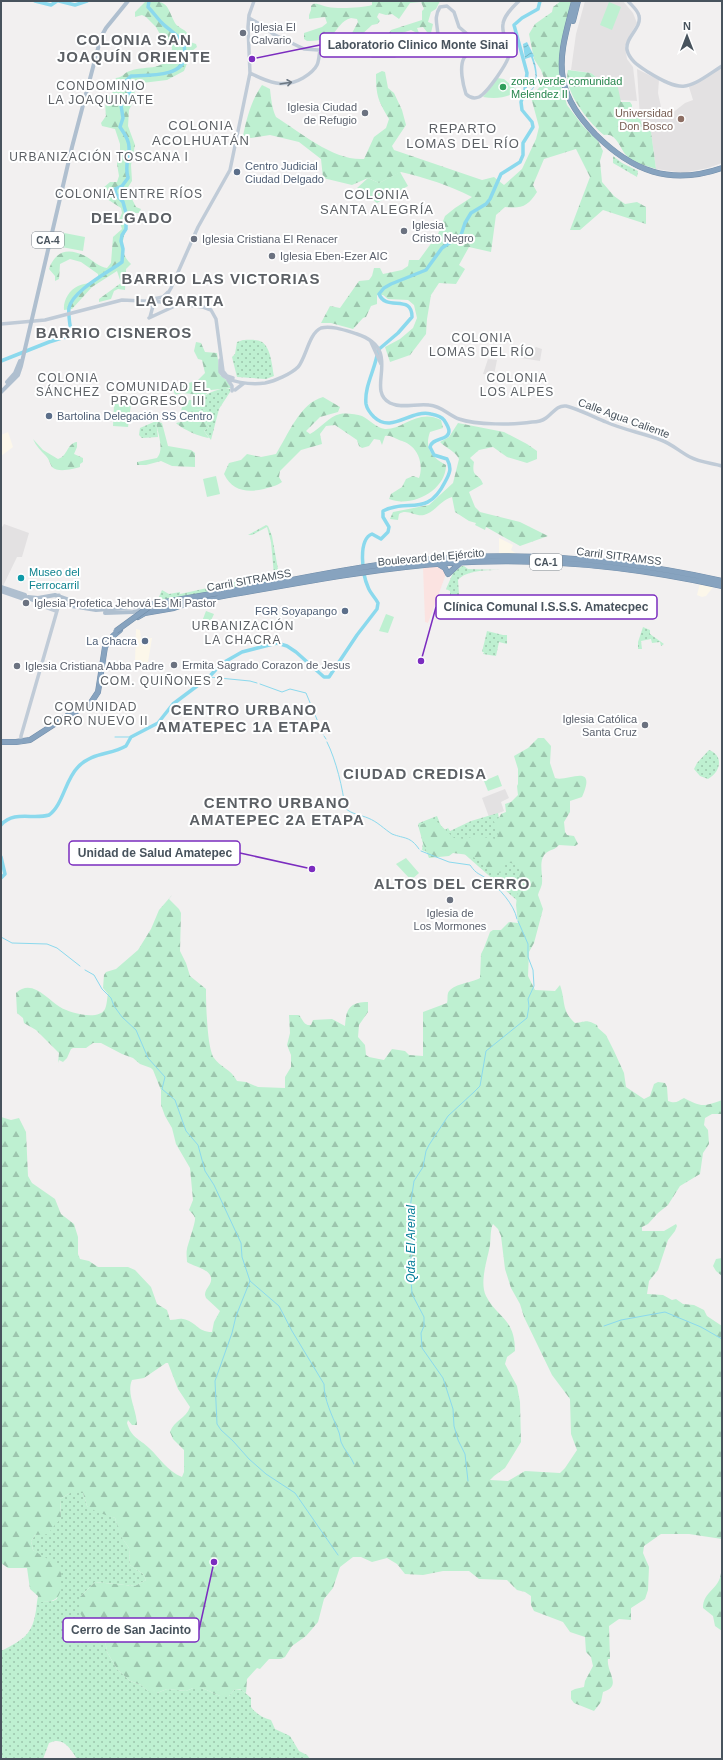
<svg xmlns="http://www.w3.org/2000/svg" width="723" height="1760" font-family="Arial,sans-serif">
<defs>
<pattern id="grass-dots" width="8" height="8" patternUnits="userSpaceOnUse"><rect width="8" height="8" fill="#bef0d1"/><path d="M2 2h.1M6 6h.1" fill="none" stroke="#9cc5ad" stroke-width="1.8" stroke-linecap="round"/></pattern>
<pattern id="forest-firs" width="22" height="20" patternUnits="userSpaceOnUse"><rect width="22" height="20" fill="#bef0d1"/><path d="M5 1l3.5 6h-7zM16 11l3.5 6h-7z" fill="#9cc5ad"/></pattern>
<pattern id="water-waves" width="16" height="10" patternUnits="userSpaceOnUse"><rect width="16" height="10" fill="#8bd9ed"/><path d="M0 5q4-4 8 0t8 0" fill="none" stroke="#74b3c3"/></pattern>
</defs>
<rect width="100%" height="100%" fill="#f2f0f0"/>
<path fill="#fcf7ea" d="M8 432 13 447 1 456V435Z
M499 538 513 545 511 550 517 554H499Z
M700 583 714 586 706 596 702 597 697 595Z
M136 629 140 630 141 639 152 638 148 662H135Z"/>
<path fill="#e3e1e2" d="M585 1H623L633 13 637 23 630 35 625 47 627 59 633 67 637 101 620 100 616 83 600 80 591 73 571 70 576 34Z
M722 67V163L708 168 683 173 656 169 651 132 640 120 637 69 659 80 658 93 663 116 666 118 685 103 693 100 689 87Z
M536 347 542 349 540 361 521 358Z
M488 359 497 360 494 375 483 374Z
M4 524 29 533 22 557H17L3 586H1V529Z
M505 789 509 798 501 802 504 811 489 817 482 798Z"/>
<path fill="#fbe3e1" d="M441 566 446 574 428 623 425 622 423 567Z"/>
<path fill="url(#grass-dots)" d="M613 156 622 163 638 171 637 177 613 163Z
M243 340C248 340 257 339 262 342 271 348 272 366 274 376L266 379 237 377 232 357 235 354 237 342Z
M225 388 230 389V392L219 409 211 440 204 431 209 427 206 424 209 420 202 418V415L209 413 204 410 193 409C200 396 211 391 225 388Z
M156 421 158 437 142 438 139 435 140 428Z
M266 525 268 526 272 536 279 575 277 580 161 601 158 599 162 590 169 594 180 592V594L244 580 245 582 274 575 271 542 267 527 252 535H248Z
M462 566H464L468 569 501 570C489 570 466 570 458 580L460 608 450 604V591L446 589 453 573Z
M643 627 650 630V634L664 644 661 646 660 642 652 643 651 639 641 641 642 649H638V642Z
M487 631 503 635H507V644L499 642 496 656 483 654 484 652H482Z
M709 750C723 755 722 771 708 779L700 776 694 769 697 763Z
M498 813 503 841 533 858 520 903 461 851 435 856 422 850 423 843 418 825 419 823 437 816 443 831 448 828 450 831 471 821Z
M70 1493H83L87 1506 115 1518 121 1536 129 1548 130 1565 143 1574 146 1580 135 1586 95 1582 81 1596C82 1609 83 1620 88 1632L104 1634 107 1652 117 1669 130 1681 141 1685 148 1691 157 1693 167 1689 186 1691 193 1688H202L220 1696H229L235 1689 242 1690 251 1698V1707C256 1714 263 1718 271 1720L275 1729 290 1736 299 1751 307 1755 310 1759H77C70 1748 63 1736 49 1743L43 1759H1V1651C27 1638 34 1633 37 1602L53 1601 57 1599 61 1579 60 1571 33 1550 31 1541 35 1535 50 1532V1529L61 1518 60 1499Z"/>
<path fill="url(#forest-firs)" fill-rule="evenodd" d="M146 1C169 1 166 5 175 23 178 28 185 29 187 33 189 36 188 39 190 42L196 44 197 47 192 51 184 71 167 80 142 83 135 90 133 102 129 110 128 126 135 145 131 165 132 181 125 192 129 193 136 207 141 209 139 213H129L128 214C128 233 114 248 131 264L126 269 125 290 118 289 114 291 111 299 99 302V299L121 283 117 271 92 287 72 309 64 310C63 301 69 290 78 286 85 283 91 284 98 278V274L81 262 70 259 60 264 59 279 55 281V276L49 269C56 249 70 248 87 257 93 261 100 267 107 268L111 263 113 237 122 229 119 220 122 213 121 208 107 199 108 191 103 188 110 182H117L119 176 117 164 118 155 120 154V144L115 129 102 126 101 123 106 116C105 105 104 100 113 92V83L116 78C124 77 123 73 130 71 149 64 164 74 172 49L171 44 162 38 156 27 146 17 142 15 135 17V12Z
M372 1H440L436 9 431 12 428 22 433 24 431 33 427 32 423 27 417 28 419 33H417L411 30 402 33 398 37 395 33H389L391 30 422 20V11L424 9 421 2 410 3 399 19 392 14 386 15 379 13 377 17 380 21 377 24 372 25 359 37 353 36 352 33 358 22 357 19 351 18C341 21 338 29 332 35 325 40 315 41 307 41L304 39V33L322 27 327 23 325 17 309 19V15L311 10V6L313 4C319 3 321 6 328 7 337 9 363 8 372 5Z
M561 1H571L559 59V78L567 105 583 126 598 141 603 151 600 161 602 182 614 196 625 204 637 202 646 207V224L603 210 580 230H570L590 177 576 149 544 159 533 185 537 192C528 206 522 209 505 207L496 215 491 252 469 247 459 265 465 269 456 284 439 283 431 295 427 319 426 334 410 355 390 362 385 347 400 339 413 328 417 318 414 305 408 300 388 299 383 295H377V304L371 306 366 317 363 318 353 329 331 323H321L330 306 340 308 359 281 369 280 372 276 374 268H380L383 274 402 270 408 266 409 260H419L438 234 445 216 455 208 472 197C449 185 426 178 401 172L379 183 368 178 352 185 323 178 321 159 299 142 270 135 251 138 243 136C247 117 251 101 262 85L270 89C271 98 272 109 276 117 301 133 334 161 364 159L374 137 386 128 389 119C378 100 376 96 376 74L382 71 385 72 388 88 394 93 402 110 406 125 392 146 394 150 482 180 494 177 504 185 522 169 536 139 539 127 531 97 545 81 541 70 534 59 529 34 535 24 552 12 553 7Z
M568 70 591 73 600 80 617 83 621 102H630L632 105V114H640V120L651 132 656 169C647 166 633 163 626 155 620 148 616 132 604 135 590 124 562 90 568 70Z
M196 342 201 343 205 352 217 353 220 375 230 383 231 388 211 390 200 399 193 409 204 410 209 413 202 415 201 418 209 420 206 424 209 427 204 431 209 438C200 437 182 429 176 423L188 420V413L181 411 182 407 189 400H193L194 399 192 394 182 393 175 395 173 388 198 380 205 373 202 360 198 359 194 351Z
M323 397 340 407 338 412 320 417 306 431 310 434C320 429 329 416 340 414 346 413 356 414 362 416 369 419 376 428 385 429 402 430 418 408 441 420L443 428 430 432C424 449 432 457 446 465 446 491 411 508 389 499L391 494 402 487 406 479 413 476 419 478C423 468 420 453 411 446 407 442 401 441 397 439 392 437 390 435 385 436L382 445 380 440 374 439 369 446 362 448 359 446 357 440 335 425 326 426 320 434 322 444 301 450 280 471 279 477 282 482C277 486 270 487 264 489 247 493 232 491 224 474L229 463 241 460 247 454 261 457 276 454C288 435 300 403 323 397Z
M156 421 162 423 168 446 191 450 195 453V467L172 466 161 461 146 465H137V462L157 458C165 449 157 432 156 421Z
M458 423 504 432 527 444 537 451V459L527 463 507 457 493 447 479 450 470 458 474 462C471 479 479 472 483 484L469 492 475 507 480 512 520 522 548 536 520 546 486 527 485 530 475 525 476 523 469 521 455 512 452 497C441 500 435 512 424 515 415 517 407 508 399 514L398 520 390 519 393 512 429 505 453 483 459 459C455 451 446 448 440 442L449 437Z
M33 439 43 450 58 459C68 456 67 443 77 442V447L74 454 83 458V462L80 464V467C73 469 58 473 52 467 50 464 49 459 46 456 41 451 36 446 33 439Z
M538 738H544L551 746 550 763 555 778C566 783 598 761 582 797L570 801V812L564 822 565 832 567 835 574 836 578 844 575 846 559 845C555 850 551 849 546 853 538 860 543 874 542 883 542 886 539 891 538 895L543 909 534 943 529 952 528 976 535 990 555 991 560 985C566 1002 561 1010 575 1023 587 1022 585 1019 597 1025L598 1028 606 1035 614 1051 624 1073 626 1087 644 1099 650 1096 654 1084 658 1082 665 1083 667 1087 668 1101C676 1104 678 1101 684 1098 701 1107 703 1107 722 1100V1114H712L705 1118 704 1125 708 1130 709 1144 703 1153 700 1174 680 1186 668 1205 658 1213 648 1224 642 1227V1231H664L676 1224 677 1226 675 1231 668 1240 658 1270 649 1281 647 1294 663 1295 672 1300 676 1299 683 1304 694 1305 704 1310 707 1316 722 1326V1539L689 1534H661L644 1546 643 1553 649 1567 648 1590 645 1599 631 1608V1620L619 1619 609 1626 610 1659H608C606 1672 623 1686 603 1692L601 1702 594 1711 574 1703 571 1699V1691L575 1689 584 1687 585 1681 593 1666 591 1657 586 1652 585 1637 570 1632 563 1622 534 1611 531 1605V1596L525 1592 517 1590 507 1580 479 1579 469 1571H443L423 1575 405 1574 397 1564 387 1558 372 1562 361 1557H353L340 1567 333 1588 324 1599 318 1622 306 1636 292 1646 285 1657 281 1659H269L260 1669 257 1668 247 1679 246 1693 240 1689H235L229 1696H220L202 1688H193L186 1691 167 1689 157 1693H150L141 1685 130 1681 117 1669 107 1652 104 1634 88 1632 87 1624 80 1613V1597L95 1582 135 1586 146 1580 143 1574 130 1565 129 1548 120 1535 115 1518 97 1512 87 1506 83 1493H70L60 1499 61 1518C57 1524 51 1527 49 1534L35 1535 31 1541 33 1550C39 1554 58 1564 60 1570 62 1574 61 1579 61 1583 61 1601 53 1602 37 1602L38 1596 30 1589 27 1568H8L1 1563V1117L11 1120 19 1118 26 1132 28 1176 32 1183 55 1199 61 1214 74 1224 78 1237V1254L80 1259 89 1261 98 1267H128L135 1270 151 1287 157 1304 167 1310 170 1320C175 1320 179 1318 183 1319 196 1321 197 1332 212 1332L214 1322 220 1311 206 1298 205 1295C205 1289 210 1286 211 1281 213 1269 194 1267 187 1262 187 1258 186 1253 187 1249 188 1244 196 1221 195 1218 194 1215 191 1212 189 1210L193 1200 190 1168 176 1144 172 1128 165 1116 161 1105V1090L153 1070 151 1068 140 1064 133 1058 122 1054 101 1043H93L86 1048H73L71 1049 67 1058 63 1062 59 1060 58 1063 59 1053 36 1030 24 1023 23 1018 17 1013 16 993C32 978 47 999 60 1007 69 1013 99 1021 105 1009 107 1005 107 998 108 994L103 988 104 975 106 972 116 969 138 950 151 929 159 910 172 895 169 899 179 909 181 913 180 951 186 963 190 976 206 989C206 1003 207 1048 214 1058 220 1067 231 1069 237 1081L246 1082 258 1087 285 1088V1077L291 1067V1055L287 1045 290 1033 289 1015H299C303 1020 304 1026 311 1025L313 1020 332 1019 345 1026C346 1010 349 1002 368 1002V1012L359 1025 358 1037 365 1045 366 1055 369 1057 384 1060 392 1049 405 1051 409 1055 423 1056V1012L447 1003C448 1000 447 996 448 993 452 984 471 983 480 978L481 954 484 948 490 932 493 930H501L509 922 518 923 516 905 520 870 516 864 506 862 503 863V872L494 874 487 868 483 862 469 855 453 853 449 856 429 858 422 840 420 825 434 819 454 838 466 839 471 837H481L497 839C499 830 497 827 493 820L499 818 501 814 506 812 505 804 511 802 518 795 517 786 518 784V769L514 756 528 748ZM493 1224 498 1229 501 1236 505 1269 511 1288 520 1304 524 1317 552 1375 570 1399 571 1434 577 1450 565 1468 560 1473 525 1471 508 1481 490 1480 494 1476 505 1468 521 1442 520 1402 517 1386 505 1364 507 1357 515 1351C515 1318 498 1319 486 1296 479 1282 488 1258 490 1245 491 1238 490 1230 493 1224ZM166 1363H168L178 1389 190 1407C186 1419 174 1420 170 1432L173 1439 184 1450V1472L182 1477C167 1471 160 1458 149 1448 139 1438 132 1439 127 1423L128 1420 132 1425H137C137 1410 126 1394 132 1380L144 1378Z
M722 1258V1276L716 1271 713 1266 716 1259Z
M721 1573H722V1631L715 1626 713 1616 703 1608C703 1591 719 1590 721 1573Z"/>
<path fill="#bef0d1" d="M609 2 621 7 612 30 600 25Z
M497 78 504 79 518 91C507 98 496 99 483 97L488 91Z
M400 172 408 186 377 203 357 188 368 178 379 183Z
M59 232 85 237 83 251 56 246Z
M114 404H131L128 427 113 426Z
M216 476 220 494 207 497 203 479Z
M206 611 214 614 208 627 201 624Z
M386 614 394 617 388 633 379 631Z
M498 775 502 786 488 791 484 781Z
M406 858 419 873 411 880 396 864Z"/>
<path fill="url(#water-waves)" d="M527 42 534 56 533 57C537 68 541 86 528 93L523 87 528 92C540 86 535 67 531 57L525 59 523 44Z"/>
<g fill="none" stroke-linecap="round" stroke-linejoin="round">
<path stroke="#8bd9ed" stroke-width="1" d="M209 677 250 681 257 683
M260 684 282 692 290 689 306 693 323 734
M324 736 326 739
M115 737H131
M327 742C336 760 343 789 345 808 351 814 361 815 368 818 378 822 384 829 392 834 405 839 410 836 419 849
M421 851 449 862 470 865C477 875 479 873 487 879 499 888 514 904 517 919
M1 937 12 943 47 944 57 948 80 966
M85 970 94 975 102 989 111 998 114 1006 122 1017 136 1030 148 1058 165 1077 162 1089 175 1100 186 1131 198 1145 205 1171 214 1185 241 1243 242 1257 250 1281 236 1316 232 1333 215 1381 217 1424 221 1430 233 1441 249 1459 266 1474 295 1493 338 1555
M250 1281 279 1306 292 1331 324 1384C324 1400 332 1415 338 1430 340 1434 340 1438 341 1442 344 1450 351 1456 354 1464
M604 1326 621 1320 665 1312 701 1327 722 1339
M468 1481 465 1454 458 1440 454 1426 453 1409 443 1378 422 1348 421 1333 424 1326V1317L412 1294 410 1263 413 1247 409 1225V1215L414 1181 423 1167 426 1151 429 1145 448 1116 474 1092 480 1086 486 1051 527 1018 529 1006 528 999 534 986 533 970 528 957V944L518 921"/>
<path stroke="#8bd9ed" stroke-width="3.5" d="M35 1 51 5 57 1
M59 1 75 5 87 1
M1 361 49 342 68 336 71 332C70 324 68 315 69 308 72 291 109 272 122 262L123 249 121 241 122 235 126 229V213L123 202 116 194 115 189 122 186 128 178C124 163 130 159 129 147 129 139 124 133 120 127L123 118 121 105 132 88 126 81 131 76C146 75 186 78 185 54 184 52 185 48 184 45 180 36 169 30 162 23 157 18 153 12 148 7L149 1
M1 825C14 810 33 820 49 815 63 805 65 780 78 767 92 752 111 755 126 746L131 737 158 723 173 704 209 677 221 664 242 652 277 643 287 646 296 652 324 677H329L357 635 377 609 378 603C375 597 370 593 368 587 363 576 357 540 372 534L381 539 388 532 389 527 383 517V511C408 498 427 518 445 482 450 473 452 468 447 459L434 455 430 447C432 437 449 441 449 431 449 428 446 423 444 420 441 416 436 415 431 414 410 409 392 434 374 417 370 413 367 409 366 404 364 386 376 368 378 350L398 333 412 317C412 293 386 312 379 294L384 288 391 284 426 270 442 248 461 235 465 223 471 213 486 204 490 199 501 174 520 162 523 155V143L533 127 532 122 522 110 521 102 525 90 527 73 514 25 522 18 538 9 540 1
M1 857 5 874 1 878"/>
<defs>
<path id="highway" d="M574 1C568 26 558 54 563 79 567 101 580 118 595 134 632 171 670 186 722 168
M573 21 578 1
M440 565 445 568 448 574 460 563
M217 593C278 584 339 569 401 562 509 550 616 557 722 581
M138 617 145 613 174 608 194 601C278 587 363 569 449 563 541 557 632 566 722 586
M1 742H16L30 740 67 716 90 704 98 692 105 647 113 636 120 630"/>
</defs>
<use href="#highway" stroke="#738eaa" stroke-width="6"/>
<path stroke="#c0cbd7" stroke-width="3.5" d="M628 1C631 5 638 10 639 16 642 28 625 37 627 50 630 61 639 66 648 72 685 95 688 88 722 66
M249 18 263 26 273 34 304 49 333 51 347 47 373 56H394L407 51 422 49 432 44 438 37C438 25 433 18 440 7L447 6 454 12 459 27 473 39C475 49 469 51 464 58 459 67 463 85 466 94 470 98 474 99 479 97 487 93 509 62 509 54 509 44 501 34 503 24 504 15 513 7 519 1
M250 73C268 82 284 89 303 78 308 75 314 71 317 65 319 61 319 55 320 50
M153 299 163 297 168 292
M145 302 153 306 150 317
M163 302 171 288 198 227 230 170 250 73 248 27 249 15 254 1
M149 318 177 305
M1 324 45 320 122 300 163 302 203 307 211 310 216 319 223 371 227 376 233 378
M371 342 381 364
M220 360V372C226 383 253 385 265 383 275 381 291 374 298 367 306 358 309 333 321 328 332 325 347 331 357 334 405 350 364 389 390 403 402 409 417 403 429 405 442 406 448 415 459 419 476 425 514 425 532 422 536 422 542 421 546 418 553 413 557 405 566 406 576 408 596 418 606 422 624 430 643 433 661 440 672 444 680 452 690 457 699 462 711 463 722 466
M228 380 232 386V391
M235 390 244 383
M37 604 56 611
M21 742V736L59 604V595"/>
<path stroke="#afbfcf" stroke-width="4" d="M7 382 15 373 20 361
M1 392 18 375 21 366 72 147 101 37 106 28 128 1
M277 582 280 580 281 576 288 580
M1 587 25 595
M1 591 24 599
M22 596 42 603 59 604 96 610 149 606
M28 597 38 598 55 595 89 607
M105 613 133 612 182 603"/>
<use href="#highway" stroke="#87a3bf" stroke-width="5"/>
<defs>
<path id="highway-bridge" d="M116 631 153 604 217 593"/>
</defs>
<use href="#highway-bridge" stroke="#738eaa" stroke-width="6" stroke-linecap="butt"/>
<use href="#highway-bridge" stroke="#87a3bf" stroke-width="5"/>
</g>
<defs><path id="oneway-shaft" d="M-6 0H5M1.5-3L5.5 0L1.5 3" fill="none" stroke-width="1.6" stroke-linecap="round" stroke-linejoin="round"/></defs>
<use stroke="#6c7782" href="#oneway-shaft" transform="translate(286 83) rotate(-9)"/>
<g fill="#6b7280" stroke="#fff" stroke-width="1.5">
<circle cx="243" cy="33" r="4"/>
<circle cx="365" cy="113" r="4"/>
<circle cx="404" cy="231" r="4"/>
<circle cx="194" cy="239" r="4"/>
<circle cx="272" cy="256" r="4"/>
<circle cx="26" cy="603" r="4"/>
<circle cx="174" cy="665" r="4"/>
<circle cx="17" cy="666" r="4"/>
<circle cx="645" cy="725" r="4"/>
<circle cx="450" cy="900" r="4"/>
</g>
<circle fill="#2e9e5b" stroke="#fff" stroke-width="1.5" cx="503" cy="87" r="4"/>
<circle fill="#8d6e63" stroke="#fff" stroke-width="1.5" cx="681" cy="119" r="4"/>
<g fill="#5c6f8a" stroke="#fff" stroke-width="1.5">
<circle cx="237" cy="172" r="4"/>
<circle cx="49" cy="416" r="4"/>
<circle cx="345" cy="611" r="4"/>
<circle cx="145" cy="641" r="4"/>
</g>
<circle fill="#0f9aa8" stroke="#fff" stroke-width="1.5" cx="21" cy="578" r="4"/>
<g text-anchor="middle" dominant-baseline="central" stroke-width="4" stroke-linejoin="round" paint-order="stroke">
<g fill="#fff" stroke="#7f878e" stroke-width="1">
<rect x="32" y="232" width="32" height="16" rx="3"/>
<rect x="530" y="554" width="32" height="16" rx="3"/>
</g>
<g font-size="10" font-weight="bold" fill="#48535d">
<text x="48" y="240">CA-4</text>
<text x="546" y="562">CA-1</text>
</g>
<g font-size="11" fill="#5b616d" stroke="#fff" text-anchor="start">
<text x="251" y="27">Iglesia El<tspan x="251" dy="13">Calvario</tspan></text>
<text x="357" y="107" text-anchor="end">Iglesia Ciudad<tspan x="357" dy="13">de Refugio</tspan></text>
<text x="412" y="225">Iglesia<tspan x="412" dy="13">Cristo Negro</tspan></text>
<text x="202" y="239">Iglesia Cristiana El Renacer</text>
<text x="280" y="256">Iglesia Eben-Ezer AIC</text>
<text x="34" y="603">Iglesia Profetica Jehová Es Mi Pastor</text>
<text x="182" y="665">Ermita Sagrado Corazon de Jesus</text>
<text x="25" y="666">Iglesia Cristiana Abba Padre</text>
<text x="637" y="719" text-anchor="end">Iglesia Católica<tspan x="637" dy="13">Santa Cruz</tspan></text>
<text x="450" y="913" text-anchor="middle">Iglesia de<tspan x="450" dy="13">Los Mormones</tspan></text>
</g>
<g font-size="11" fill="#27864d" stroke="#fff" text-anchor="start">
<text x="511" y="81">zona verde comunidad<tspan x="511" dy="13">Melendez II</tspan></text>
</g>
<g font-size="11" fill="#785e54" stroke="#fff" text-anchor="end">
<text x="673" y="113">Universidad<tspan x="673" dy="13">Don Bosco</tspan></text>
</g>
<g font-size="11" fill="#4e5e75" stroke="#fff" text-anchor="start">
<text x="245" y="166">Centro Judicial<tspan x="245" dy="13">Ciudad Delgado</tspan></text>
<text x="57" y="416">Bartolina Delegación SS Centro</text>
<text x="337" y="611" text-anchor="end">FGR Soyapango</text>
<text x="137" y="641" text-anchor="end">La Chacra</text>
</g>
<g font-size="11" fill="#48535d" stroke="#fff">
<text transform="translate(624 418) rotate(20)">Calle Agua Caliente</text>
<text transform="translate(619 556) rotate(7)">Carril SITRAMSS</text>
<text transform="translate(431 557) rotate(-5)">Boulevard del Ejército</text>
<text transform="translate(249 580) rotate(-10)">Carril SITRAMSS</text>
</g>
<g font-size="11" fill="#0d838f" stroke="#fff" text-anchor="start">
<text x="29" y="572">Museo del<tspan x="29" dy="13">Ferrocarril</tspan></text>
</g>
<g font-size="12" letter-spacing="1" fill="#5c6065" stroke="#fff">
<text x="101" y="86">CONDOMINIO<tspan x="101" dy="14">LA JOAQUINATE</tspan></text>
<text x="99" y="157">URBANIZACIÓN TOSCANA I</text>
<text x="129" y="194">COLONIA ENTRE RÍOS</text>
<text x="482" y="338">COLONIA<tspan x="482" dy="14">LOMAS DEL RÍO</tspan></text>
<text x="68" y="378">COLONIA<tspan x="68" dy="14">SÁNCHEZ</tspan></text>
<text x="517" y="378">COLONIA<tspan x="517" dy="14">LOS ALPES</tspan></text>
<text x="158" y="387">COMUNIDAD EL<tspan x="158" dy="14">PROGRESO III</tspan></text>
<text x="243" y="626">URBANIZACIÓN<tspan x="243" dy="14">LA CHACRA</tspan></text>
<text x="162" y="681">COM. QUIÑONES 2</text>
<text x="96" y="707">COMUNIDAD<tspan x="96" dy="14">CORO NUEVO II</tspan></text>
</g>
<g font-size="12" font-style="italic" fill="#0c809c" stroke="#fff">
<text transform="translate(411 1244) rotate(-90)">Qda. El Arenal</text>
</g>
<g font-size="13" letter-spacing="1" fill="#5c6065" stroke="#fff">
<text x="201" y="125">COLONIA<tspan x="201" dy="15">ACOLHUATÁN</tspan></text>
<text x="463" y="128">REPARTO<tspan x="463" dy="15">LOMAS DEL RÍO</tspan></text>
<text x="377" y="194">COLONIA<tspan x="377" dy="15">SANTA ALEGRÍA</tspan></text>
</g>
<g font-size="15" font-weight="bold" letter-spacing="1" fill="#5c6065" stroke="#fff">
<text x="134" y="39">COLONIA SAN<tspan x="134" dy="17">JOAQUÍN ORIENTE</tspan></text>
<text x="132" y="217">DELGADO</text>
<text x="221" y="278">BARRIO LAS VICTORIAS</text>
<text x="180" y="300">LA GARITA</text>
<text x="114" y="332">BARRIO CISNEROS</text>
<text x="244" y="709">CENTRO URBANO<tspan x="244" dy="17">AMATEPEC 1A ETAPA</tspan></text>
<text x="415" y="773">CIUDAD CREDISA</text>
<text x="277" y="802">CENTRO URBANO<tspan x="277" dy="17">AMATEPEC 2A ETAPA</tspan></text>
<text x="452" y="883">ALTOS DEL CERRO</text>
</g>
</g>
<path fill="none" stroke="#7b2cbf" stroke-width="1.5" d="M252 59L320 45M421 661L436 607M312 869L240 853M214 1562L199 1630"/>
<g fill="#7b2cbf" stroke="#fff" stroke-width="1.5">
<circle cx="252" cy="59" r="4"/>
<circle cx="421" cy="661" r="4"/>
<circle cx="312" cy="869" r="4"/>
<circle cx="214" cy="1562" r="4"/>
</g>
<g fill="#fff" stroke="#7b2cbf" stroke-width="1.5">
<rect x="320" y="33" width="197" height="24" rx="4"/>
<rect x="436" y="595" width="221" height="24" rx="4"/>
<rect x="69" y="841" width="171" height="24" rx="4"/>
<rect x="63" y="1618" width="136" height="24" rx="4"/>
</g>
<g font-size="12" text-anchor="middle" font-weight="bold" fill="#48535d">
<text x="418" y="49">Laboratorio Clinico Monte Sinai</text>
<text x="546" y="611">Clínica Comunal I.S.S.S. Amatecpec</text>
<text x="155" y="857">Unidad de Salud Amatepec</text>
<text x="131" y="1634">Cerro de San Jacinto</text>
</g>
<rect width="723" height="1760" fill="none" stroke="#48535d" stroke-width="4"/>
<g transform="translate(687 36)" stroke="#ffffff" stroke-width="3" paint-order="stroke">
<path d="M0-3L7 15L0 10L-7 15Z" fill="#48535d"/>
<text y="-6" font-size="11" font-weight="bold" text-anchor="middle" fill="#48535d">N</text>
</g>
</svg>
